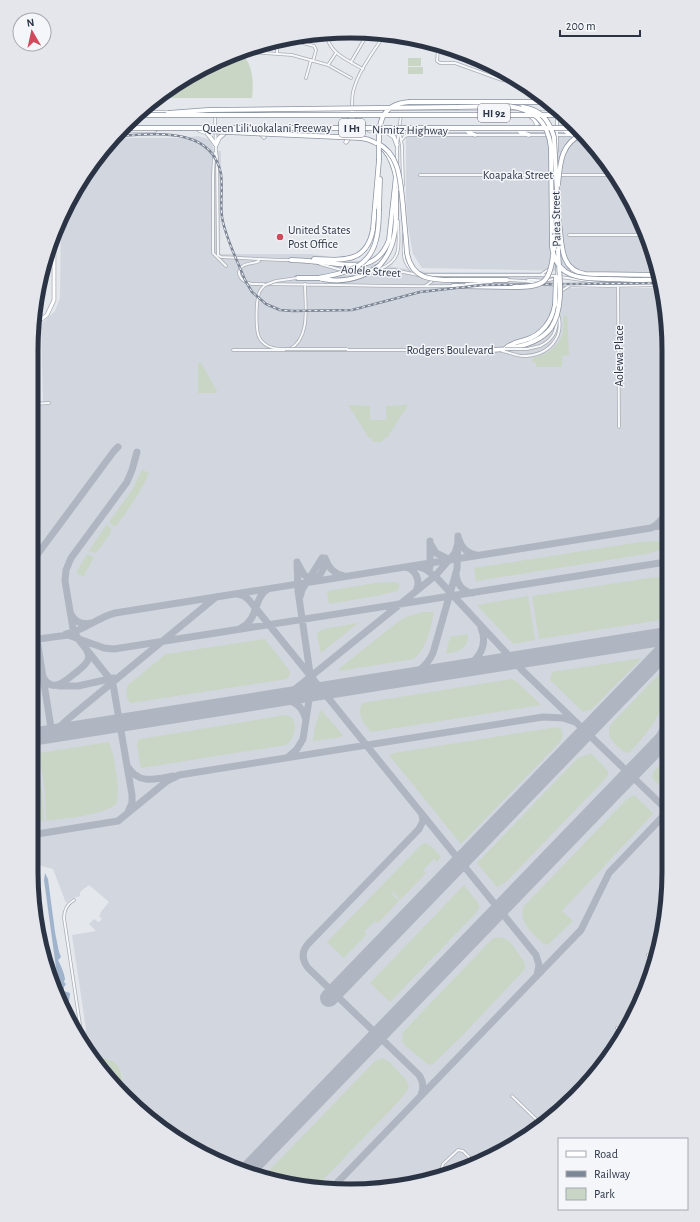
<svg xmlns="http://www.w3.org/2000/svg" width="700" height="1222" font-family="'Alegreya Sans',sans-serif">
<rect width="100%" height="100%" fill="#e4e7ec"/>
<path fill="#d2d6de" d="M581 132 615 173 652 247 658 273 422 268 413 254 408 226 406 200V133Z
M198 136 208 139 212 144 214 151H221L220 254H311L426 272H541L572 288H662L666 309 668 893 652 974 626 1032 560 1112 472 1167 371 1190 267 1180 173 1137 124 1092 122 1073 103 1058H93L84 1043 86 1029 72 935 96 931 89 924 94 919 99 922 102 919 99 916 101 914 100 913 109 902 89 885 80 892V896L71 899 66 903 53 869 31 863 32 401H43L41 324 55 311 60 298 61 218 74 190 112 138H184Z"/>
<path fill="#c9d6c5" d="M240 52C253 63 254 82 252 98H154L209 64Z
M408 58H421V66H408Z
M408 67H423V74H408Z
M564 315 567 316 569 355 562 356V367H536V363L532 362 533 358C546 355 560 346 563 332 564 326 563 321 564 315Z
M198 363H201L217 391 216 393H198Z
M348 405 370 406V420H386V406L408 405 387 438H385L382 442H373L371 438H369Z
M142 470 149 473C141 492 129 509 116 526H113L109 522 132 490Z
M107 524 111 529 110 534 96 553 89 551Z
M661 541 664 545 663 549 646 554 476 581 474 568 640 542Z
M87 554 94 557 85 574 84 577 76 573Z
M667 576V619L539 639 532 596 649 578Z
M395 582 398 583 400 586 397 591 376 596 329 604 327 591 375 583Z
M528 596 535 640 513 644 477 605Z
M423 612H433L434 613C430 629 427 648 414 659L339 671 340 668 399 621 406 617Z
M357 623V624L321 653 317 636 318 632 324 629Z
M468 634C469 649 458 652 446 654L449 640H451L449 637Z
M265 639 290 671V675L287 679 131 703C126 700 125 690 129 684L166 654Z
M642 658 592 709 583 712 550 680 552 672Z
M668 665C668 674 669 685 667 694 661 716 645 736 630 752L626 753C616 745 604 738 611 724Z
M511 679 517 682 541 705 371 732C363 723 357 716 362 703Z
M321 710 343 735 342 737 313 741 315 726Z
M286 715 292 717C297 727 295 738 286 745L141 768 137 746 138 740 140 739Z
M557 727 558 728 560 727 563 734 561 741 461 844 389 755 394 753Z
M109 742 114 758 112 759H114L118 786 117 803C104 816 65 818 46 821L45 791 39 753Z
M36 754 42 791 44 821 31 823V755Z
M589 754H592L608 771V776L506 882 497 887 477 863 578 758Z
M668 757V794L652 778 653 772Z
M634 795 653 813 652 815 562 911 573 921 550 943 547 945 544 944C534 935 517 921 524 906L627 799Z
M426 843 433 848 441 857 437 862 434 859 423 870 426 873 400 900 393 892 391 893 399 901 378 923 375 921 364 932 367 934 344 958 327 942 422 844Z
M464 885 480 906 476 913 390 1002 370 983Z
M497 937 504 938 511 943 525 963V969L462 1036 433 1064 430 1065 426 1063 407 1047H406L402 1041 403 1032 492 939Z
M93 1058C120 1057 122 1069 124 1092L97 1066Z
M382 1058 391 1063V1064L407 1081 409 1088 399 1101 318 1185 267 1180 262 1178 374 1062Z"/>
<path fill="#9fb4cc" d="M45 873 48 879 55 932 59 952 61 957 58 960C61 966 64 972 65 979L64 982 66 984 64 987V991L70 993 69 1002 71 1018 60 997 44 880Z"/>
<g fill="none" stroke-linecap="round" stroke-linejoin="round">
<path stroke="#b0b6c1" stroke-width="7" d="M653 527 667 525
M459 539C461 547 467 553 476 555
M430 543 436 553 448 559
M326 560C329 569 335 574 344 576
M31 563 114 451 118 447
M298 564 304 575 313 580
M416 566 425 569 435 576 523 671 668 811
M405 567C416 569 421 581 416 591
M430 567V541
M456 574C457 584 462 591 472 593
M313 581C322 575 325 568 325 558
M237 594 244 596 249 600 536 955 539 965 537 975
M300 597 302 590 322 558
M31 602 52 734
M71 614C75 622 82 625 91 623
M241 628C259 619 253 598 268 589
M66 634C84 631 98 617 115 613L651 528 656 525 667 514
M31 640 68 635 104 648 114 649 666 562 667 561
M458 669C477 664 489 647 481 628
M43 677C52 694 65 681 74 674 79 670 85 666 88 660 89 656 89 654 87 651
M400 678C416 674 426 668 433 653L457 569 458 536
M59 686H78L114 678
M274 698 285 695 294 690 436 575 455 553 458 543
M278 699C291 700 301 703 305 717
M52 734 68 719 216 597
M288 757 297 749 303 739 311 687V680L298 591 297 562
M128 767C139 785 156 779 173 776
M635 769 657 740 668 721
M128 812 132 803V795L113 684 110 679 79 640 73 629 65 581 66 570 71 558 127 482 132 470 137 452
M31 835 118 821 167 781 179 775 543 717 563 718 575 722
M421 1095C424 1088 423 1081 419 1075L308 968C302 960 301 952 308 944L419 829 423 821 422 815
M333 1187 581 930 609 873 668 811"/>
<path stroke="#b0b6c1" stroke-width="18" d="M31 737 667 636
M329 998 667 648
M247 1171 668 735"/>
<defs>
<path id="street" d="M325 32C331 55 344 58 363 69
M283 39 303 43 314 46 316 50 313 61
M420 40C428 48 438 54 448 47
M262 44V53
M248 49 249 52 292 55 328 65 336 53
M438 50 437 61 440 63H455L502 80 519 81
M277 54V40
M351 62 368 33
M328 65 351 78
M306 78 311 60
M352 108C352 103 352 97 353 92 358 71 374 51 385 34
M215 115 216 152 217 157 218 255 221 257C244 258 267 260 290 260
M400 134 402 146 403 185
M557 135H579
M401 141 405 136 408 135H549
M557 151V116
M215 153 214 157 213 175V253L226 266
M397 164V145L401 115
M420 175H551
M559 175H617
M398 179V190
M404 234C404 251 400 263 416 274
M569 235H646
M259 261C251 265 239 262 239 274 241 281 246 283 252 284 319 284 385 287 452 286
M320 264 345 271
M557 266V277
M380 269C404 260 398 242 398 221
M349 271 367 272
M373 271 394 270 418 275
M542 274 549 269
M424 275H541L556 276
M560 277 618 285
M508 280 524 281 555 285
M528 280C536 279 547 283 555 278
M466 284 492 282
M265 285C262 288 260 290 259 293 256 302 255 332 260 339 266 348 276 349 285 349
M560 285 609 286 661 285
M618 285 619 427
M425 286 431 282 433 279
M561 291 569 286
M558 301V286
M540 346C553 340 557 331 557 318
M290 349C311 337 305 305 305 284
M233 350H491
M502 351C509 352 516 356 523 356 548 356 565 338 558 314
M32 404 49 403
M74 900C67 904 64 909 64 918L82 1038
M648 955 655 961
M617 1028 624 1034
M512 1096 541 1124
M444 1173 441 1170 443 1164 458 1150 463 1151 476 1164"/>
<path id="secondary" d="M32 326 47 315 54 300V233"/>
<path id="primary" d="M139 112 169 113
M195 113H560
M528 114 534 119 537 124 534 129
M353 117 355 123 360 128
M343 128 350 123 352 112
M120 130H155
M199 130 207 133 216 145
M254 130 258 131 264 137
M369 130H580
M385 131 394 137 397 145
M565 131 572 135
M468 132 475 135
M520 132 529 135
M346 142 356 129
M216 145 219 138 226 132"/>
<path id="highway" d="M410 102H546
M457 107 507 106
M361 138C383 141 392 157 396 177
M557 193V215
M379 209 380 179
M557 213C564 234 555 269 585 274L658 275
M557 228 558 250
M314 259C342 260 367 264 373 229L379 160
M291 260C304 260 316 262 329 263 354 266 378 270 389 240L396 176
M380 265C399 244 396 217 396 190
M297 278H318
M459 280H507
M642 280H660
M453 286 514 287
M505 349C510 343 518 342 525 340 542 335 552 321 555 305
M492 350C513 349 538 345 551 328"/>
</defs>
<use href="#street" stroke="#a9aeb7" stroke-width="3.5"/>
<use href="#secondary" stroke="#a9aeb7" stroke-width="4.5"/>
<use href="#primary" stroke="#a3abb8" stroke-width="5"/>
<use href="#highway" stroke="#8b94a3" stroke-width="5.5"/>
<use href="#street" stroke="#f7f8fa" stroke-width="2"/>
<use href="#secondary" stroke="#fff" stroke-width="3"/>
<use href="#primary" stroke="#fff" stroke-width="3.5"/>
<use href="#highway" stroke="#fff" stroke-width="4"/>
<defs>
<path id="rail" d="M114 136C151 135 211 124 221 174 223 188 220 203 222 217 225 237 238 262 245 280L252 292 266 304 280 310 293 311 352 310 420 292 483 285 660 283"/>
</defs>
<use href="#rail" stroke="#7d8696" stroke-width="2.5"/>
<use href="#rail" stroke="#f4f6f9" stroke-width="1" stroke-dasharray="3" stroke-linecap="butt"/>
<defs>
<path id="street-bridge" d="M265 285 276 281 297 278
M285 349H347
M505 349H527L540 346"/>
<path id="highway-bridge" d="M507 106C533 109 548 120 551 148L552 246C555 278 581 279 607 279 618 279 630 280 642 280
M523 107C541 110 549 120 554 137L557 193
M168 113 208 110 457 107
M137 115H564
M124 128H579
M205 131 361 138
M377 143C401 155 400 182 403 206 404 222 406 237 407 253 412 282 436 280 459 280
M379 160C379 133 374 104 410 102
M558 185C560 165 560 143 583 134
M554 249 557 213
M318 278C366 270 379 258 379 209
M322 279C343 283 363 278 380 265
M514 287C542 287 550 284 553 255
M555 305 556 277
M551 328C565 307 559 274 558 250"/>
</defs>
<use href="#street-bridge" stroke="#a9aeb7" stroke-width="3.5" stroke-linecap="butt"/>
<use href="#highway-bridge" stroke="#8b94a3" stroke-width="5.5" stroke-linecap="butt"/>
<use href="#street-bridge" stroke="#f7f8fa" stroke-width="2"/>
<use href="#highway-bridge" stroke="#fff" stroke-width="4"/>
</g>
<circle fill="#d1495b" stroke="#f4f6f9" stroke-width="1.5" cx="280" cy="237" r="4"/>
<g text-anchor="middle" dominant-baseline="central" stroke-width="3" stroke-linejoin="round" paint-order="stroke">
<g fill="#f4f6f9" stroke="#676e7b" stroke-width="1">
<rect x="478" y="104" width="32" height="18" rx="3"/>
<rect x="339" y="119" width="26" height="18" rx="3"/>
</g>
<g font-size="11" font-weight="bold" fill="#2b3445">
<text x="494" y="113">HI 92</text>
<text x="352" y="128">I H1</text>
</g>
<g font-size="12" fill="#2b3445" stroke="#f4f6f9">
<text x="267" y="128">Queen Liliʻuokalani Freeway</text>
<text transform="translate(410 130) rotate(1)">Nimitz Highway</text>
<text x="518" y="175">Koapaka Street</text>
<text transform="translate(556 219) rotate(-91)">Paiea Street</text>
<text transform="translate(371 271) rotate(4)">Aolele Street</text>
<text x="450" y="350">Rodgers Boulevard</text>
<text transform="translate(619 356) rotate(-90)">Aolewa Place</text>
</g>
<g font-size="12" fill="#2b3445" stroke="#f4f6f9" text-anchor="start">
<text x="288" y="230">United States<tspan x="288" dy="14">Post Office</tspan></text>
</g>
</g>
<path d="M0 0H700V1222H0ZM350 38H350A312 312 0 0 1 662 350V872A312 312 0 0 1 350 1184H350A312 312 0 0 1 38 872V350A312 312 0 0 1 350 38Z" fill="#e4e6eb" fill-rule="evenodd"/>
<path fill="none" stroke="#2b3445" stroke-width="5" d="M350 38H350A312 312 0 0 1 662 350V872A312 312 0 0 1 350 1184H350A312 312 0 0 1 38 872V350A312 312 0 0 1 350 38Z"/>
<rect x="558" y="1138" width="130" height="72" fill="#f4f6f9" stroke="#a4a8b1"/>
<rect x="566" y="1151" width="20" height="6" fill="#ffffff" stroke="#a4a8b1"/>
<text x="594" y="1158" font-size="12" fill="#2b3445">Road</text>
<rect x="566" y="1171" width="20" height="6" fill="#7d8696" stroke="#a4a8b1"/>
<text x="594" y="1178" font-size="12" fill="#2b3445">Railway</text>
<rect x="566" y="1188" width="20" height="12" fill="#c9d6c5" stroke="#a4a8b1"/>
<text x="594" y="1198" font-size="12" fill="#2b3445">Park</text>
<g transform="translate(32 32) rotate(351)"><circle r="19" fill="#f4f6f9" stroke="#a4a8b1"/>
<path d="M0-3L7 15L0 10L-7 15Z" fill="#d1495b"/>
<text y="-6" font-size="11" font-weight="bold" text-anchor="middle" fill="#2b3445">N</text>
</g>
<path d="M560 30v6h80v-6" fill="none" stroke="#2b3445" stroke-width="2"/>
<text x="566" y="30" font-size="12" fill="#2b3445" stroke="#f4f6f9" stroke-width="3" paint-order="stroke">200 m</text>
</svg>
